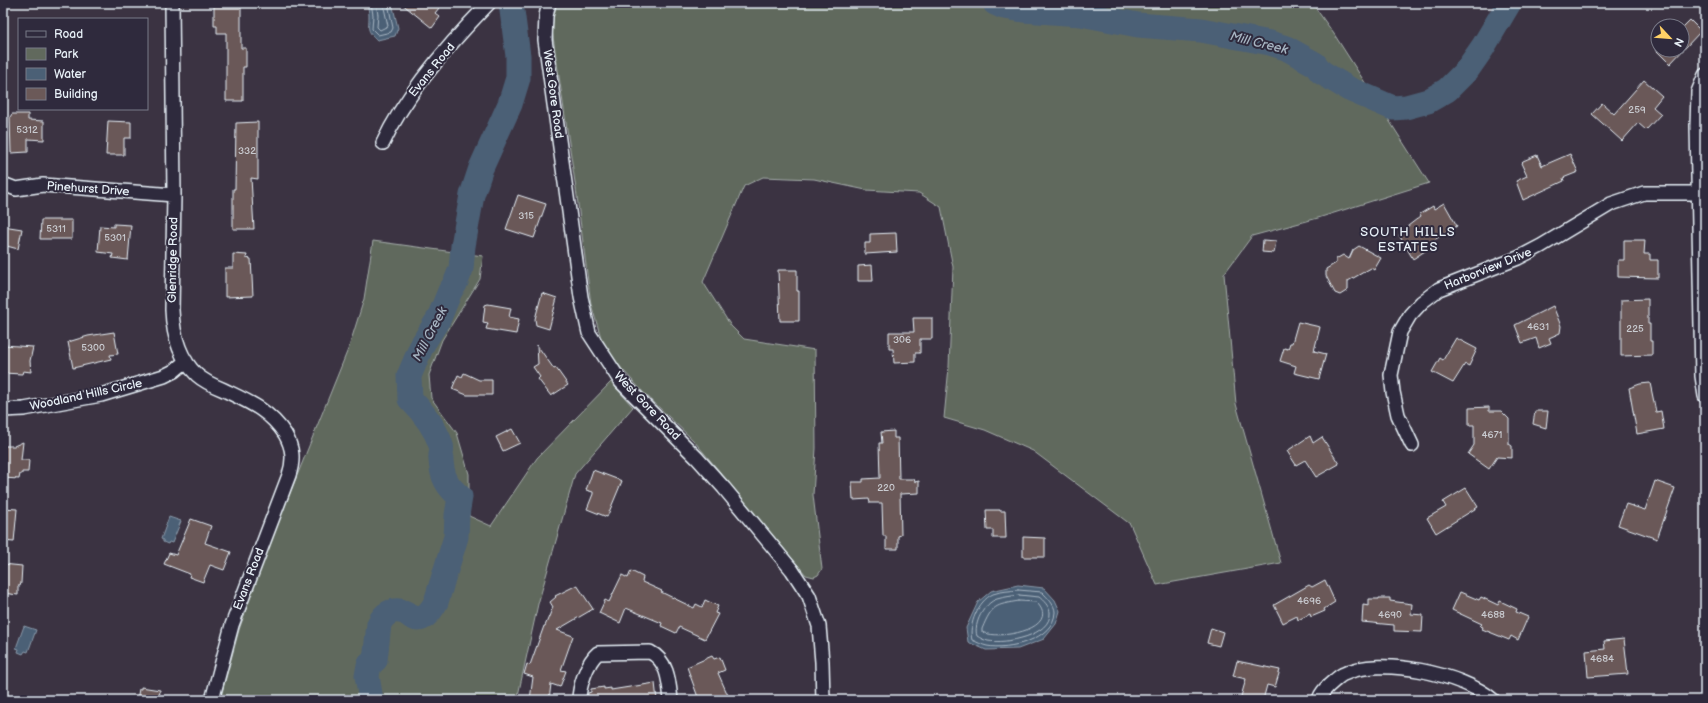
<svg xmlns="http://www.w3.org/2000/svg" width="1708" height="703" font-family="'Balsamiq Sans',sans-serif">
<rect width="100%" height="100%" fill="#3b3342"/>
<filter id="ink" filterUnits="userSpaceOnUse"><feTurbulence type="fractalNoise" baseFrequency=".025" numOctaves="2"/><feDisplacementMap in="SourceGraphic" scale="8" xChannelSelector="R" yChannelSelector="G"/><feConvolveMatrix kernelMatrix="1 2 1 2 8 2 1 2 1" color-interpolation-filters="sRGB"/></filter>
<g filter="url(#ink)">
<path fill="#61695d" stroke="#a4adaa" d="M559 3H1312L1334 34 1429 183 1318 218 1252 236 1224 274 1236 404 1281 563 1157 585 1130 524 1033 451 985 430 944 418 949 367 953 267 941 207 919 193 866 190 814 179 763 177 744 186 703 282 731 326 744 339 815 350 816 448 813 495 822 569 818 575 814 577 806 575 694 441 642 391 614 360 602 341 591 304 576 189 552 30 554 9Z
M373 241 483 256 480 279 442 340 429 375 431 398 457 433 469 474V516L491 526 537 458 611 382 633 407 575 474 538 604 517 700H220L239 630 263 560 349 347 364 299Z"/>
<path fill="#4b6076" stroke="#8a9aaa" d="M367 3H392L398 28 395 36 377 40C366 30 369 29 369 16 369 12 368 7 367 3Z
M169 517 181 521 172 543 169 542 168 544 163 542V540L161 539Z
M1018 585 1044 588 1055 600 1060 611 1056 624 1044 639 1018 649 986 650 968 642 966 628 978 602 991 591Z
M24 626 36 630 28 652 25 651 23 654 18 652 19 649 16 648Z"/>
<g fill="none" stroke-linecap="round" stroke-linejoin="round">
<path stroke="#a9b7c4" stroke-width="1" d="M371 3 373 15 372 29 378 35 391 32 393 28 388 3
M376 3 378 15 377 27 380 30 388 26 383 3
M1018 590 1042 592C1047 597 1055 605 1055 612 1054 640 1008 650 987 646 982 645 977 642 972 640 968 625 978 601 993 594 1001 591 1011 591 1018 590Z
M1019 595 1039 597C1043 600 1049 606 1050 612 1052 636 1005 644 988 641 984 640 980 638 977 636 973 624 984 603 997 599 1004 597 1012 596 1019 595Z
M1019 601 1036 602C1063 628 1000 641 982 632V629C992 605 995 605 1019 601Z"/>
<path stroke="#4b6076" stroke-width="25" d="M995 3 1004 7 1023 10 1081 14 1138 25 1201 30 1270 43 1286 48 1315 64 1321 72 1349 89 1393 108 1406 107 1428 101 1447 90 1467 70 1483 47 1509 3
M371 700 367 676 369 665 375 660 379 624C384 614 392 608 404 612 407 613 409 615 412 617 423 623 431 611 436 602L456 537 457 515 460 497C447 486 442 477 441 460 440 455 443 449 441 445 435 427 423 412 410 399L409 376 422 345 439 318 450 291 455 284 461 269 463 246 472 195 481 168 510 104 518 78V56L511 3"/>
</g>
<path fill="#6b5958" stroke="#e8f1f8" d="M401 3H443L435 13 440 17 432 28Z
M214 6H241V48H246V67H243V101H226V33H217V26H214Z
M1690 20 1701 31 1670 64 1656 50H1682V28Z
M1644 80 1662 96 1653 107 1661 114 1646 130 1638 123 1622 141 1592 114 1602 103 1614 114Z
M12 114H28V120L44 121V140L28 139V152L11 153 10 117Z
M108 121 131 122V138H124V155H106Z
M258 122V179L251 178 254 229H233V189H235L236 123Z
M1570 154 1578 172 1563 178 1564 181 1523 200 1516 181 1527 176 1521 163 1523 161 1537 155 1542 166Z
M518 195 546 204 534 238 506 229Z
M1444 203 1457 226 1426 245 1428 249 1413 259 1399 235 1405 232 1408 226 1421 216 1420 214 1433 206 1434 209Z
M41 220H72V239H40Z
M114 224 131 225 128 260 112 258 113 254 98 252 100 226 114 227Z
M3 226 22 229 18 249 3 245Z
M896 233 897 252 865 254V243H870V234Z
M1263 240 1276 241 1274 253 1262 252Z
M1624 240H1645L1644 254H1650V260H1658V278L1618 277V260H1624Z
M1359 246 1381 258 1374 270 1371 268 1348 281V290L1340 295 1335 293 1326 276V269L1336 263V259L1343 255 1349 259 1353 250Z
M233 254 247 255 246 258 251 259 253 296 225 297V268H233Z
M872 265 873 281H858V266Z
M778 270H797V291H799V321H780Z
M542 293 557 298 549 329 536 325 535 319Z
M1648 299V324H1650V341H1652V355L1621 356V300Z
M488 304 511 308 509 317 519 319 516 334 486 329 488 323 483 322 485 305Z
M1553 306 1561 326 1560 333 1549 338 1551 343 1539 348 1536 338 1522 343 1515 325Z
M913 318H932V339H920V353H915V362L894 363 893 349H889V332H914Z
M1298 322 1320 327 1314 351 1326 354 1319 379 1294 373 1296 366 1280 361 1284 348 1288 349 1290 343H1292Z
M114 332 118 354 110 355 111 359 73 368 68 342 88 336Z
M1456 338 1477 349 1469 366 1465 364 1453 383 1432 372 1440 358 1443 360Z
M3 345 33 347 30 361 31 372 23 371 22 374 3 373Z
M537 345 554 369 556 368 568 385 551 396 538 379 540 377 533 367 538 364Z
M464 373 479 380H492V395H467L452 389 458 375 462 377Z
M1650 383 1656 412 1661 411 1664 429 1637 434 1629 388 1640 384Z
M1489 407V411H1501L1509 419V444L1512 446V458L1497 457 1489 469 1468 454 1474 445V425H1469V408Z
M1535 411H1548L1546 428 1533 424Z
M512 429 520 443 503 451 496 437Z
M894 431V438H898L899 479H914L915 482 919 481V493L900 494 901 535 898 536V549H886V536H883L882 503H870L869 499 853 500 852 482H863V479L880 478 879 443H882L881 432Z
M1310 436 1313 443 1322 437 1339 464 1316 477 1305 460 1296 465 1287 451Z
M23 442 21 460H29L28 472H22V474H20L19 479 3 478V446H14Z
M593 470 622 481 607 517 587 509 593 494V492L586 490Z
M1655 481 1675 488 1657 539 1618 525 1626 504 1645 510Z
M1466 488 1478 507 1436 533 1427 518 1446 507 1443 502Z
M3 508 17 509 14 542 3 541Z
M986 510H1000V511H1005L1006 538H993V530H987Z
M191 519 211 526 205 543 231 552 224 570 210 565 203 582 189 577 190 574 164 564 169 553 176 555Z
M1023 537 1045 538V557H1023Z
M3 564 22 566 21 583 20 586H18V595L3 593Z
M631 571 643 577 642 582 662 591 661 592 694 608 696 604 702 607 705 600 718 606 715 613 718 614 705 639 679 627 676 633 661 626 662 623 626 608 620 623 599 613 605 600 609 602 622 575 628 578Z
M1325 580 1335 602 1324 609 1325 611 1311 617 1310 614 1298 620 1297 616 1283 623 1274 605 1309 585 1312 587Z
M577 585 593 609 557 630 573 636 561 670 566 671 560 687 551 684 549 700H530L533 677 524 674 527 664 530 665 544 626H545L553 607 550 602 556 597 555 596Z
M1460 592 1479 600 1481 597 1498 605 1500 601 1517 609 1516 612 1528 617 1518 640 1511 636 1509 640 1482 629 1483 627 1480 626 1482 624 1452 610Z
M1379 598H1390V601L1412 604 1411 614 1423 615 1422 632 1394 631V625L1362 622 1363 605 1369 606V599H1379Z
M1211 628 1223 632 1219 646 1207 643Z
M1624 639 1628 674 1588 677 1586 651 1605 649 1604 641Z
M712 656 714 659 720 657 725 670 718 673 730 700H699L687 667Z
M1237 661 1280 670 1275 687 1267 685 1263 700H1240L1246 679 1233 676Z
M655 683 657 700H587L588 693 591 692V689L604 687V689L611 688V690Z
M141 687 160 690 159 700H137L139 689H141Z"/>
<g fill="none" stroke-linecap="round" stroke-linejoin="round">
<defs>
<path id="minor" d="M172 3 174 195 172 310C173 334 179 358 197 375 205 382 214 386 224 390 249 402 269 410 285 434 293 448 294 460 289 475L232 625 212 700
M549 3 546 16 545 40 581 297 589 333 621 382 697 458 724 488 792 570 809 596 819 626 822 662 823 700
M1705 75 1698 92 1697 126 1702 376 1705 396
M383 143C406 93 450 43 489 3
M3 184 16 189 43 185 174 195
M3 410 24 409 101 395 164 376 174 371 186 361
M1412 445 1398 415 1393 392 1391 375 1400 332 1410 315 1422 302 1439 289 1518 258 1541 246 1611 204 1644 193H1699
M579 700C579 687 587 662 598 653L650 652C668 661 669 682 671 700
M1319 700C1321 692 1328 686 1334 681 1337 679 1340 675 1344 674 1379 656 1464 674 1493 700"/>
</defs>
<use href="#minor" stroke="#e8f1f8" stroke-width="16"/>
<use href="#minor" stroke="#2f2a3d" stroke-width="13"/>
</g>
</g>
<g text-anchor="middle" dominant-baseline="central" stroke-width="4" stroke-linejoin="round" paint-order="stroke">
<g font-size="10" fill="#c9cbd0">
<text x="1637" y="110">259</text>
<text x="27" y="130">5312</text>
<text x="247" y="151">332</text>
<text x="526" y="216">315</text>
<text x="56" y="229">5311</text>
<text x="115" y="238">5301</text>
<text x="1538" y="327">4631</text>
<text x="1635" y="329">225</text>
<text x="902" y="340">306</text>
<text x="93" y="348">5300</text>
<text x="1492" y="435">4671</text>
<text x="886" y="488">220</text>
<text x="1309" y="601">4696</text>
<text x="1390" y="615">4690</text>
<text x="1493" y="615">4688</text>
<text x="1602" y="659">4684</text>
</g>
<g font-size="12" fill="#e8f1f8" stroke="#2f2a3d">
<text transform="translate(432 70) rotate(-51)">Evans Road</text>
<text transform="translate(553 94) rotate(82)">West Gore Road</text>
<text transform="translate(88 189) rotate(4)">Pinehurst Drive</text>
<text transform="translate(173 260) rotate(-89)">Glenridge Road</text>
<text transform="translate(1488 269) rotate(-22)">Harborview Drive</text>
<text transform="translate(86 395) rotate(-12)">Woodland Hills Circle</text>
<text transform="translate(647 406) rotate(46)">West Gore Road</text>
<text transform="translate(249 579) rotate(-69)">Evans Road</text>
</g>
<g font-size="13" font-style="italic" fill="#a9b7c4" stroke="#2f2a3d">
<text transform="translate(1259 43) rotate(14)">Mill Creek</text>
<text transform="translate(430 334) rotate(-62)">Mill Creek</text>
</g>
<g font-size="13" letter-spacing="1" fill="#e8f1f8" stroke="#2f2a3d">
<text x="1408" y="232">SOUTH HILLS<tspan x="1408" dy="15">ESTATES</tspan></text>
</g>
</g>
<rect width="1708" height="703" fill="none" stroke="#2f2a3d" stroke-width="16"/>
<rect x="8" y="8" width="1692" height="687" fill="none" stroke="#e8f1f8" stroke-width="1.5" filter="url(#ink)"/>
<rect x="18" y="18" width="130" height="92" fill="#2f2a3d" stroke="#797a88"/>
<rect x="26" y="31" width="20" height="6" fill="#2f2a3d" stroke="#797a88"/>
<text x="54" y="38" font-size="12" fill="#e8f1f8">Road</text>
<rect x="26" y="48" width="20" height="12" fill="#61695d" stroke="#797a88"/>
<text x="54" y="58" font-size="12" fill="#e8f1f8">Park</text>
<rect x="26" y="68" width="20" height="12" fill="#4b6076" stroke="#797a88"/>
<text x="54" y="78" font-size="12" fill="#e8f1f8">Water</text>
<rect x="26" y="88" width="20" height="12" fill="#6b5958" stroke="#797a88"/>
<text x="54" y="98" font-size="12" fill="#e8f1f8">Building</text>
<g transform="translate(1670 38) rotate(116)"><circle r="19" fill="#2f2a3d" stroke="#797a88"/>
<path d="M0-3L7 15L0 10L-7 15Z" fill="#ffd166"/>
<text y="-6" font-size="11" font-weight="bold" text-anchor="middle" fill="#e8f1f8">N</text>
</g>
</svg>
